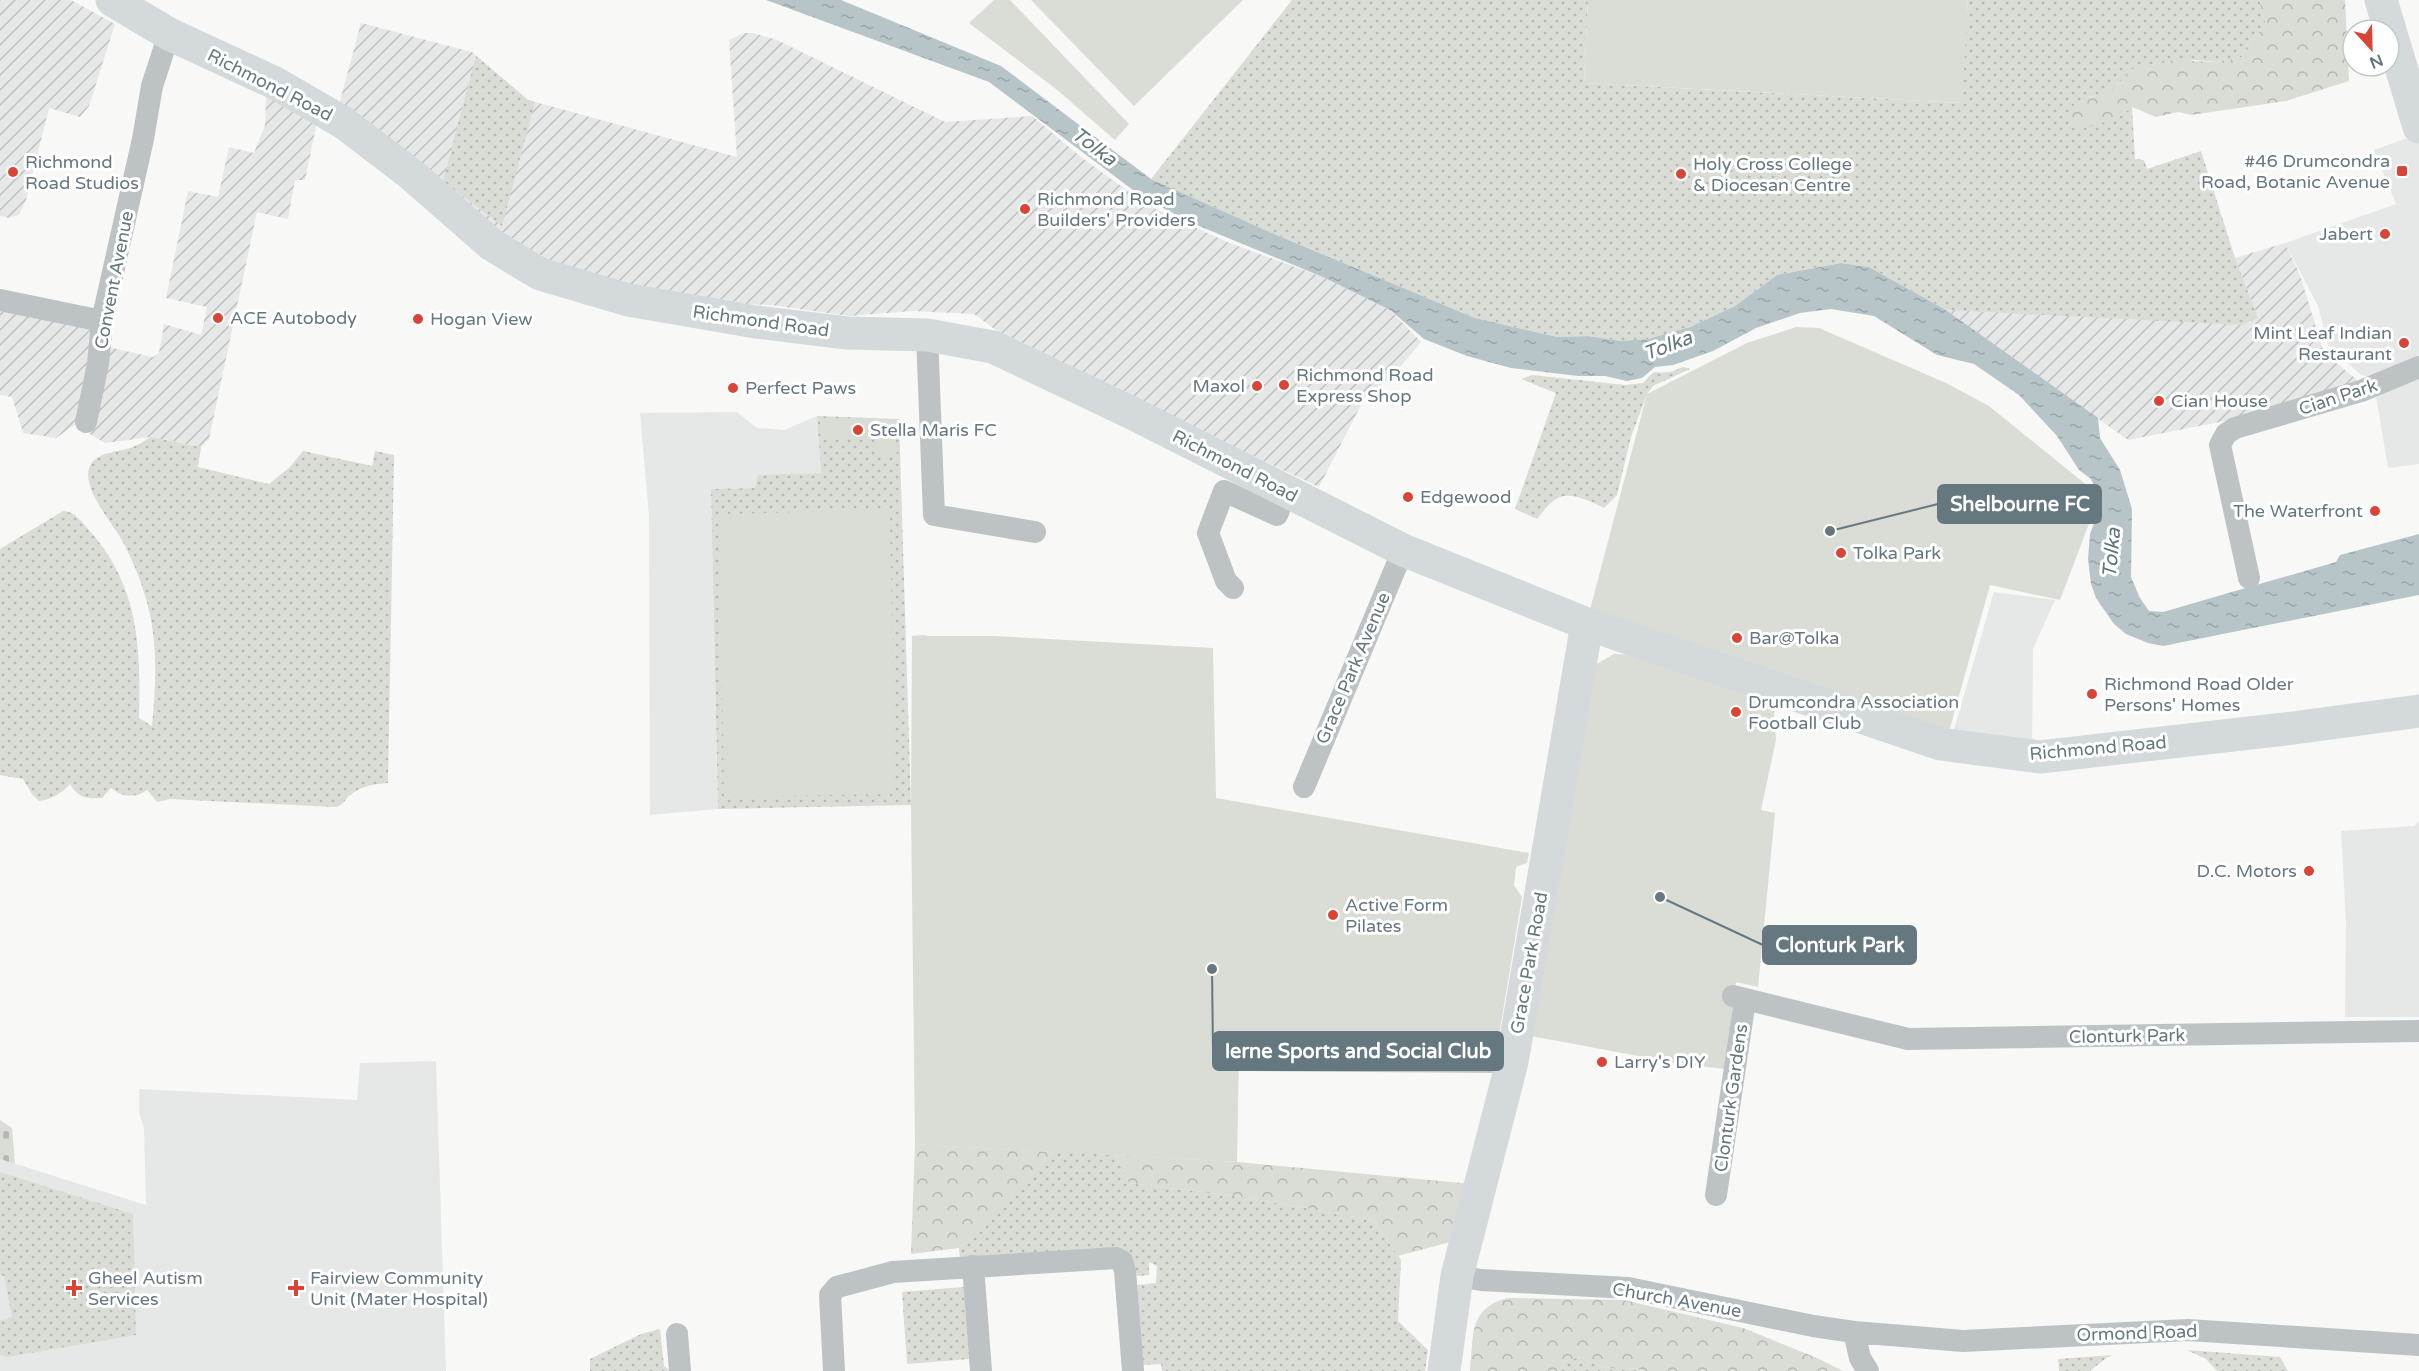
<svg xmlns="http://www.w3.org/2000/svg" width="2419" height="1371" font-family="'Varela Round',sans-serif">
<defs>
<pattern id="industrial-furrows" width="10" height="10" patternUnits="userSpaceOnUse" patternTransform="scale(1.5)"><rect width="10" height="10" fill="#e6e8e7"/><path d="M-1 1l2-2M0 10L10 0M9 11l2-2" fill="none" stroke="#bec1c0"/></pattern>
<pattern id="grass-dots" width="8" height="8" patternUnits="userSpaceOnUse" patternTransform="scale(1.5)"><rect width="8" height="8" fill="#d9ddd5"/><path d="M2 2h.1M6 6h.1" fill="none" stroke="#b4b8b2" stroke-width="1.8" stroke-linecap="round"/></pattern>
<pattern id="forest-crowns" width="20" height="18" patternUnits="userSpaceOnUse" patternTransform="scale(1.5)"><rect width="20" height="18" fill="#d9ddd5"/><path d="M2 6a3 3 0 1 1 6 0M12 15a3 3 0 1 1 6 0" fill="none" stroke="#b4b8b2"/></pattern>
<pattern id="cemetery-stones" width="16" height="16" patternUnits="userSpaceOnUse" patternTransform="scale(1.5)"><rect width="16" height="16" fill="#d9ddd5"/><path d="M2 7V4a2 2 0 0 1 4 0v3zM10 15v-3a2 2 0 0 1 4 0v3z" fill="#b4b8b2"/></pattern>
<pattern id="water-ripples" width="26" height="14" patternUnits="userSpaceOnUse" patternTransform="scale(1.5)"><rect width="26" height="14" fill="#b8c5c8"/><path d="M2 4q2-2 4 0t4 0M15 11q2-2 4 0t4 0" fill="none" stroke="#99a5a8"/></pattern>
</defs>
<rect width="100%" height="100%" fill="#f8f8f6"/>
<path fill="#e6e8e7" d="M2419 134V464L2388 468 2373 378 2361 375 2328 345 2318 306 2285 243 2396 204 2374 150Z
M737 412 757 428 784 430 817 416 821 473 759 475 755 488 711 490 718 809 650 815 649 516 640 413Z
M1994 592 2055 600 2033 649 2032 746 1952 736Z
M2419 821V1017H2345L2346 923 2341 831 2414 826Z
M436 1061 446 1371H0V1159L146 1205 144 1128 139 1112V1089L357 1100 360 1063Z"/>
<path fill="url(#industrial-furrows)" d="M0 0H71L115 24 89 106 80 117 49 108 26 200 19 215 9 218 0 216Z
M361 23 472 52 528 100 737 157 729 40 744 33H753L777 40 945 122 1032 116 1081 157 1147 205 1227 242 1325 278 1390 310 1421 342 1392 377 1365 397 1319 487 1008 339 974 314 912 311 850 316 771 305 698 302 536 262 337 112Z
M266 95 317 122 305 180H295L288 219 257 212 209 439 201 447 151 437 105 443 90 434 86 422 80 421 56 438 23 433 12 397 0 395V307L99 329 112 348 153 357 159 353 164 324 201 335 207 307 166 298 188 191 218 197 229 147 254 153 265 125Z
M2285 243 2300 275 2324 353 2361 383 2245 417 2128 440 1946 310 2258 318 2235 258Z"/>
<path fill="url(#grass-dots)" d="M1292 0H1588L1584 83 1961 103 1968 0H2261L2260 5 2266 25 2248 44 2242 57 2217 62 2195 60 2133 69 2110 91 2101 96 2085 97 2116 119 2132 107 2135 159 2144 160 2147 169 2201 151 2235 258 2258 318 2241 325 1946 310 1869 267 1841 263 1777 275 1735 306 1690 327 1648 339 1621 341 1588 336 1557 337 1475 318 1279 236 1151 179Z
M476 56 528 100 535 102 502 226 443 181Z
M1683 367 1690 369 1653 386 1647 394 1631 437 1617 495 1604 508C1593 502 1570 491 1558 498 1549 502 1543 512 1537 519L1515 509 1556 393 1521 379 1532 375 1625 385 1643 383C1657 367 1652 374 1669 372 1673 372 1679 368 1683 367Z
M817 416 899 419 911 805 718 809 711 489 755 488 758 475 821 473Z
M151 437 201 447 198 467 269 484 290 467 303 451 372 466 375 451 394 455 388 783C374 784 361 786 350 795 345 799 344 805 336 807L170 799 157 802 147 790C135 799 122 797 111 788L102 798C87 799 78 798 70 784 63 792 51 800 39 801L32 794 23 779 0 775V549L63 511C74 511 82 522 88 529 139 585 141 647 139 718L152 726C159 654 157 609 124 544 114 524 80 488 90 466 98 450 121 453 135 446 140 444 145 440 151 437Z
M925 635 933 639 1096 1154 1116 1155 1129 1183 1243 1197 1373 1220 1401 1260 1398 1321 1428 1350 1425 1371H1162L1161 1364 1143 1365 1137 1285 1156 1283 1157 1266 1149 1262V1275L1137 1276 1134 1263 960 1260 959 1248 986 1225 1053 1152 915 1144 923 1043 912 636Z
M0 1172 133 1214 136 1335 7 1357 0 1355V1321L12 1317 4 1276 0 1275Z
M964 1287 969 1359 907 1364 902 1292Z
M660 1329 664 1366 670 1371H590V1359L641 1334Z
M2187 1350 2280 1357 2288 1371H2217L2206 1359Z
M2113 1355 2105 1359 2090 1371H2059L2058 1359Z
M1581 1357C1593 1365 1608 1369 1623 1369 1632 1369 1637 1368 1646 1371H1559L1564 1361Z"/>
<path fill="url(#forest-crowns)" d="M2261 0H2345L2349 81 2286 101 2191 115 2178 112 2156 117 2132 107 2116 119 2081 129 2070 119V108L2085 97 2101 96 2110 91 2133 69 2167 60 2217 62 2242 57 2248 44 2266 25 2260 5Z
M915 1144 1053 1152 988 1224 959 1248 911 1254Z
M1116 1155 1237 1162 1472 1184 1454 1241 1398 1256 1373 1220 1243 1197 1129 1183Z
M1508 1298 1624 1300 1743 1328 1817 1358 1843 1371H1646C1637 1368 1632 1369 1623 1369 1608 1369 1593 1365 1581 1357L1564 1361 1559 1371H1470C1474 1336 1468 1308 1508 1298Z"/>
<path fill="url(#cemetery-stones)" d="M0 1120 12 1128 15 1164 0 1159Z"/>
<path fill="#d9ddd5" d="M994 0H1010L1129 124 1115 140 1056 89 969 23Z
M1031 0H1243L1134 106Z
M1588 0H1968L1962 103 1584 83Z
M1796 327 1819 328 1946 383 1989 406 2094 491 2090 521 2060 600 1990 585 1948 735 1588 617 1647 394 1747 343Z
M820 419 895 421 897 456 876 457 874 439H821Z
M890 510 895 794 724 797 719 514Z
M912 636H994L1213 648 1216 798 1529 853 1527 863 1516 867 1514 885 1522 897 1498 1041 1490 1055 1239 1057 1237 1162 915 1144 911 805Z
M1614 654 1638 655 1777 707 1774 713 1776 740 1761 810 1775 813 1758 987 1736 982 1725 1069 1681 1064 1531 1036 1595 665Z"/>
<path fill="url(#water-ripples)" d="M766 0H841L1001 66 1151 179 1279 236 1475 318 1557 337 1588 336 1621 341 1648 339 1690 327 1735 306 1777 275 1841 263 1869 267 1946 310 2098 418 2100 438 2120 470 2132 509 2131 577 2140 598 2149 611 2163 612 2336 562 2340 555 2419 534V595L2163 646 2148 643 2126 634 2114 624 2096 598 2091 584 2088 559 2090 534 2098 513V495L2091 479 2079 470 2057 436 2019 395 1974 364 1937 355 1874 316 1831 309 1800 313 1756 328 1713 351 1673 365 1655 367 1642 378 1627 381 1605 376H1578L1511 368 1467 356 1424 339 1390 310 1325 278 1199 226 1145 199 989 82Z"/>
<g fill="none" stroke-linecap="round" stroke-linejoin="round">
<path stroke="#bdc3c5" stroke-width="22" d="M0 300 102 321
M927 335 934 515 1035 532
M86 422 98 364 102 321 143 139 152 86 169 34
M2249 578 2220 445 2226 434 2235 428 2361 391 2419 367
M1233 588 1226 581 1208 533 1224 491 1277 515 1286 492
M1304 787 1403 550
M1733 996 1908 1039 2419 1031
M1252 1060 1512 1062
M1716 1195 1745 1000
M973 1266 981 1371
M1457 1276 1481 1280 1628 1288 1813 1326 1854 1332 1860 1358 1868 1371
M1854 1332 1963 1341 2188 1330 2419 1345
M677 1334 680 1371
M834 1371 830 1295 837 1287 893 1272 1116 1258 1122 1261 1125 1271 1133 1371"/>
<path stroke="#d4d9db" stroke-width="33" d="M112 0 169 34 275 83 344 123 412 175 492 245 540 274 628 300 756 322 847 333 927 335 993 347 1130 412 1403 550 1587 624 1940 744 2040 757 2285 729 2419 711
M2381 0 2419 127
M1444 1371 1457 1276 1512 1062 1587 624"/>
</g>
<g fill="#d84537" stroke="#fff" stroke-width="2">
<rect x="2396" y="165" width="12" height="12" rx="3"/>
<circle cx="13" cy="172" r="6"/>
<circle cx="1681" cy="174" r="6"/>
<circle cx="1025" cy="209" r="6"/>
<circle cx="2385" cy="234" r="6"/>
<circle cx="218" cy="318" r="6"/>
<circle cx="418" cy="319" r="6"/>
<circle cx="2404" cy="343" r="6"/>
<circle cx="1284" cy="385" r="6"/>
<circle cx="1257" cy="386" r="6"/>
<circle cx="733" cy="388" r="6"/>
<circle cx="2159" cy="401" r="6"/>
<circle cx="858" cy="430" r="6"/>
<circle cx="1408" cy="497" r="6"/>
<circle cx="2375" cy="511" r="6"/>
<circle cx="1841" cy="553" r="6"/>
<circle cx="1737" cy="638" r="6"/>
<circle cx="2092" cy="694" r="6"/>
<circle cx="1736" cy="712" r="6"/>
<circle cx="2309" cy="871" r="6"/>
<circle cx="1333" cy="915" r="6"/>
<circle cx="1602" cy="1062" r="6"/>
<path d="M71 1279h6v6h6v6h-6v6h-6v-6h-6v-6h6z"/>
<path d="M293 1279h6v6h6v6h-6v6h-6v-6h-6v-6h6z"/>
</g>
<g text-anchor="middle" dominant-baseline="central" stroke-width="6" stroke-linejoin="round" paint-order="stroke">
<g font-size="18" fill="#66787f" stroke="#fff">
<text transform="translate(270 85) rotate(27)">Richmond Road</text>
<text transform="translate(114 280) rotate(-79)">Convent Avenue</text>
<text transform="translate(761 321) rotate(8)">Richmond Road</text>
<text transform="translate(2338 397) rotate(-18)">Cian Park</text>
<text transform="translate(1235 466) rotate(27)">Richmond Road</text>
<text transform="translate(1353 668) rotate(-67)">Grace Park Avenue</text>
<text transform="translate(2098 748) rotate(-5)">Richmond Road</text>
<text transform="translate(1529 963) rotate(-80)">Grace Park Road</text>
<text transform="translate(2127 1036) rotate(-1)">Clonturk Park</text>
<text transform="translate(1731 1098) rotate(-82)">Clonturk Gardens</text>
<text transform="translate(1677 1300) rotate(10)">Church Avenue</text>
<text transform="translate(2137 1333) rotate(-2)">Ormond Road</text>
</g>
<g font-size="18" fill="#66787f" stroke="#fff" text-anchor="start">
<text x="2390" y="161" text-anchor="end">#46 Drumcondra<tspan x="2390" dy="21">Road, Botanic Avenue</tspan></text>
<text x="25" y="162">Richmond<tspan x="25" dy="21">Road Studios</tspan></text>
<text x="1693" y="164">Holy Cross College<tspan x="1693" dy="21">&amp; Diocesan Centre</tspan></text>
<text x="1037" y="199">Richmond Road<tspan x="1037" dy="21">Builders' Providers</tspan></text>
<text x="2373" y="234" text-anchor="end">Jabert</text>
<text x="230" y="318">ACE Autobody</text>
<text x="430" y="319">Hogan View</text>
<text x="2392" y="333" text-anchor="end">Mint Leaf Indian<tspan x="2392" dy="21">Restaurant</tspan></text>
<text x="1296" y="375">Richmond Road<tspan x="1296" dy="21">Express Shop</tspan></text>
<text x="1245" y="386" text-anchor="end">Maxol</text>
<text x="745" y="388">Perfect Paws</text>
<text x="2171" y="401">Cian House</text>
<text x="870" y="430">Stella Maris FC</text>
<text x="1420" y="497">Edgewood</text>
<text x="2363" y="511" text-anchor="end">The Waterfront</text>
<text x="1853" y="553">Tolka Park</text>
<text x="1749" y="638">Bar@Tolka</text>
<text x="2104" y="684">Richmond Road Older<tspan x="2104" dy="21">Persons' Homes</tspan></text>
<text x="1748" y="702">Drumcondra Association<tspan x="1748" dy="21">Football Club</tspan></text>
<text x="2297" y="871" text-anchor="end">D.C. Motors</text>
<text x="1345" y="905">Active Form<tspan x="1345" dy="21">Pilates</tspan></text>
<text x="1614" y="1062">Larry's DIY</text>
<text x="88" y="1278">Gheel Autism<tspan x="88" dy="21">Services</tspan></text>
<text x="310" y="1278">Fairview Community<tspan x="310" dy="21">Unit (Mater Hospital)</tspan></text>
</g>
<g font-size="20" font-style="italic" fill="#607679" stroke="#fff">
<text transform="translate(1094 147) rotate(37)">Tolka</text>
<text transform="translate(1668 346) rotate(-21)">Tolka</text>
<text transform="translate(2112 553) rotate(-85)">Tolka</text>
</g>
</g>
<path fill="none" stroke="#66787f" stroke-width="2" d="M1830 531L1938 504M1660 897L1763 945M1212 969L1213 1051"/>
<g fill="#66787f" stroke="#fff" stroke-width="2">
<circle cx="1830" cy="531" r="6"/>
<circle cx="1660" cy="897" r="6"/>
<circle cx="1212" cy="969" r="6"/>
</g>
<g fill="#66787f" stroke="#66787f" stroke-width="2">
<rect x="1938" y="485" width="163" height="38" rx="6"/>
<rect x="1763" y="926" width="153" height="38" rx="6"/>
<rect x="1213" y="1032" width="290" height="38" rx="6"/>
</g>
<g font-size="20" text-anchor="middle" font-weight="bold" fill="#fff">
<text x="2020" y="511">Shelbourne FC</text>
<text x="1840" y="952">Clonturk Park</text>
<text x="1358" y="1058">Ierne Sports and Social Club</text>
</g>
<g transform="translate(2371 48) rotate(158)"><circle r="28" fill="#ffffff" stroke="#c2c9cc" stroke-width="1.5"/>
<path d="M0-4.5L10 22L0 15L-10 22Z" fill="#d84537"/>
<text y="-9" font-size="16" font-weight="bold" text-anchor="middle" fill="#66787f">N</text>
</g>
</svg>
